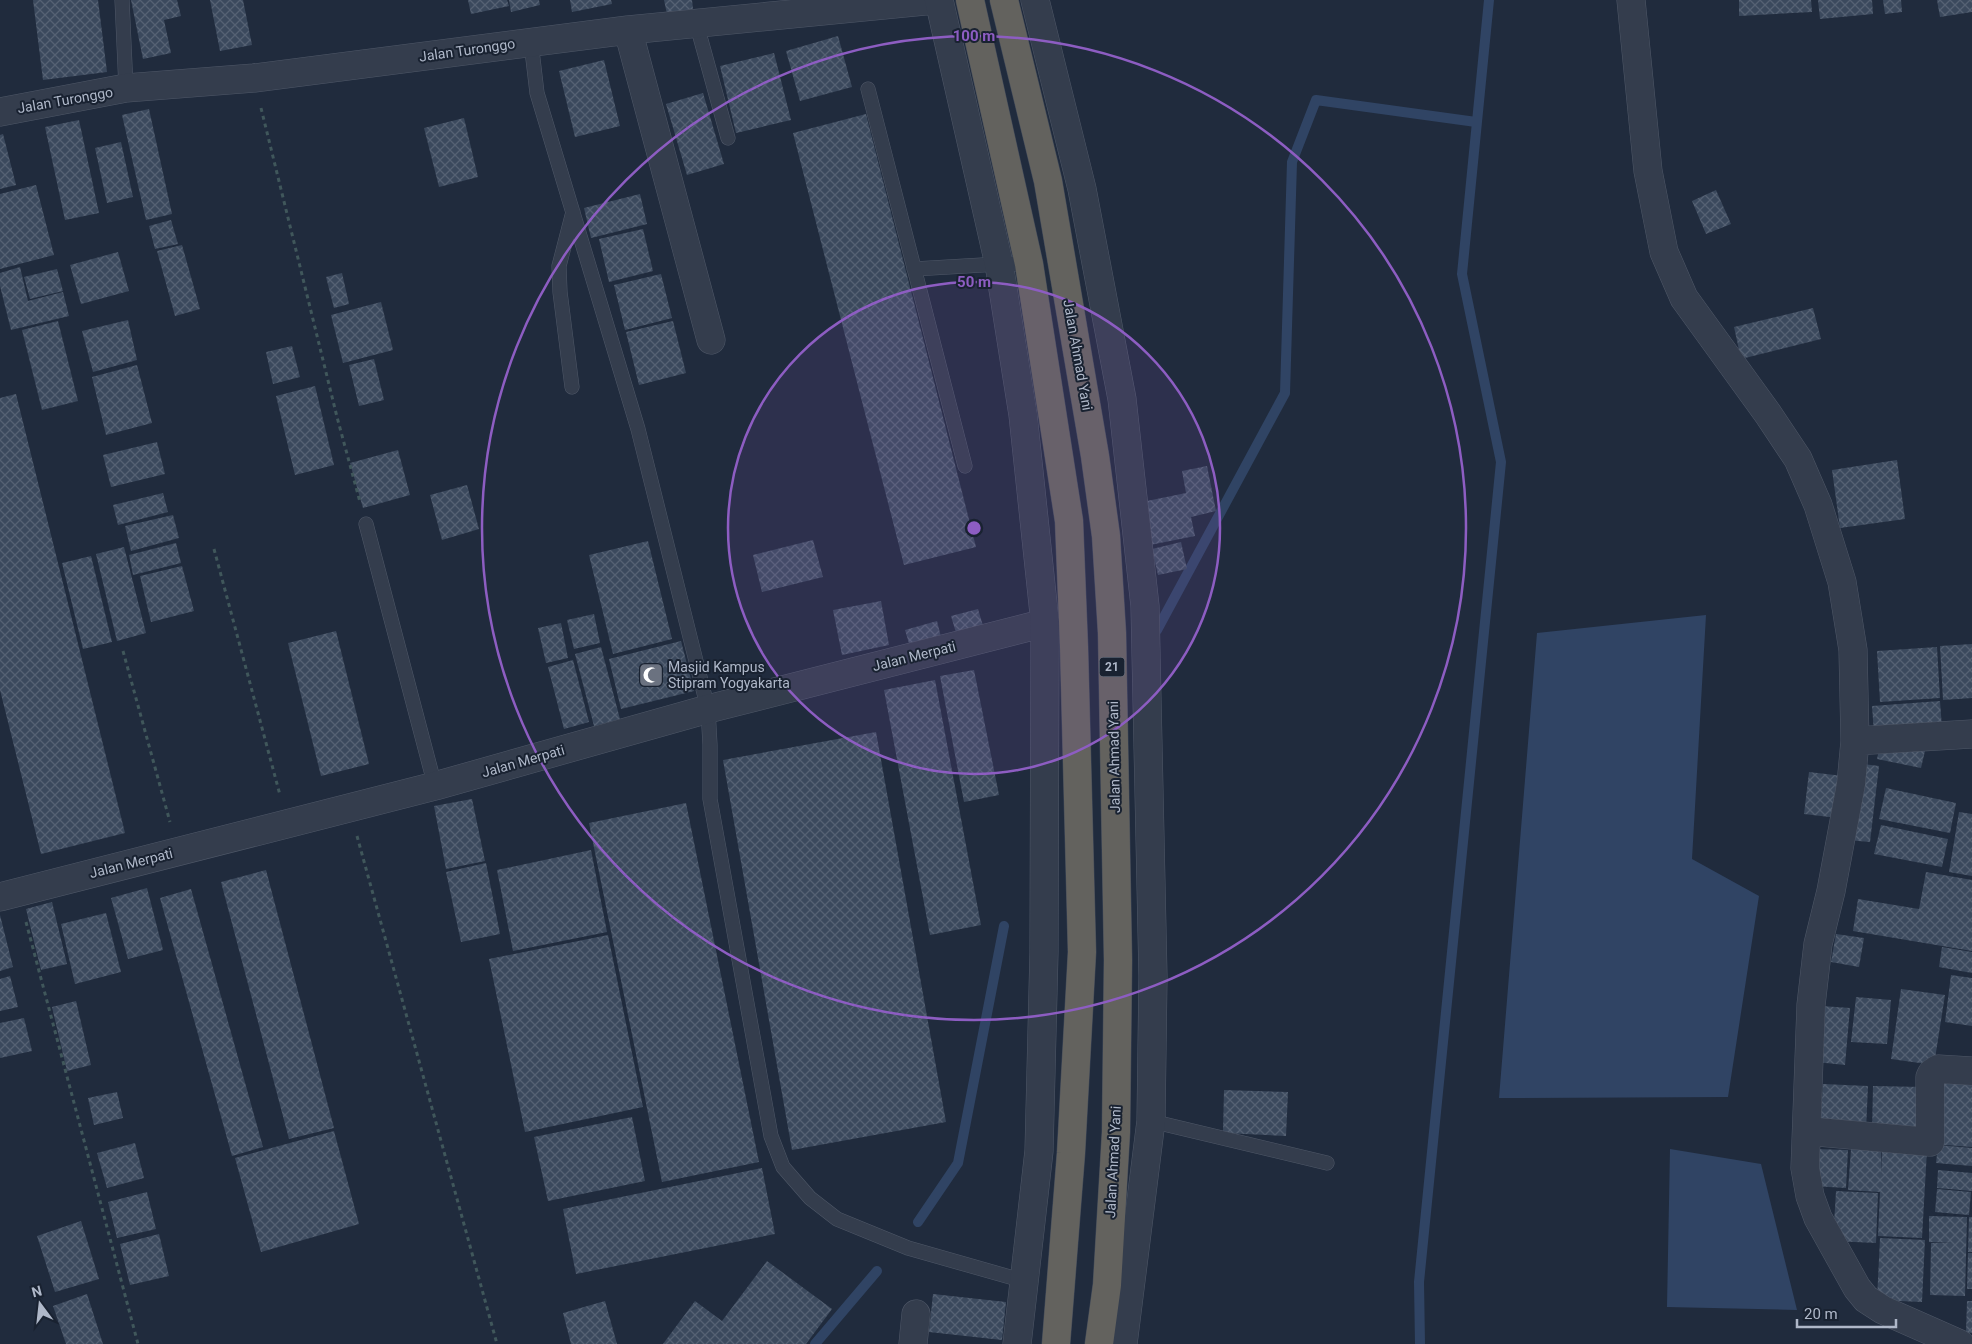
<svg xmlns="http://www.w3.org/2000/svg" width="1972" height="1344" font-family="Roboto,sans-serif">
<defs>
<pattern id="building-cross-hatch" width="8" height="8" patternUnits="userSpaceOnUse" patternTransform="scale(1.25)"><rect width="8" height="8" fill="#3b495d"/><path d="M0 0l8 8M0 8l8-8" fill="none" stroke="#556173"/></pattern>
</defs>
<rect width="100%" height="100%" fill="#202b3d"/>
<path fill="#304464" d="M1706 615 1692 859 1759 896 1728 1097 1499 1098 1537 633Z
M1670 1149 1761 1164 1797 1310 1667 1307Z"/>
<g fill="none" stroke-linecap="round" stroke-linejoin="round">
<path stroke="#304464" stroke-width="10" d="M1157 630 1285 393 1292 162 1316 100 1476 122
M918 1222 958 1163 1004 926
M815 1344 877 1271
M1420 1344 1419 1282 1501 462 1462 274 1489 0"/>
</g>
<path fill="url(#building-cross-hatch)" d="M33 0H98L107 72 43 80Z
M131 0H177L181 16 164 20 171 53 143 59Z
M210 0H243L252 45 220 51Z
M468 0H507L509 6 471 14Z
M509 0H539L540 5 511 12Z
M570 0H611L612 4 572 12Z
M664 0H692L693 9 667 14Z
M1739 0H1811L1812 12 1739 16Z
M1818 0H1872L1873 14 1820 19Z
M1883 0H1901L1902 12 1885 14Z
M1937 0H1972V12L1940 17Z
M838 36 852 87 800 101 786 51Z
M774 53 791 120 736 133 720 66Z
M604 60 620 126 575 137 559 71Z
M703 93 724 164 687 175 666 104Z
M149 109 172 214 146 220 122 115Z
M866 114 976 547 904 565 793 133Z
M464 118 478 177 439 187 424 128Z
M79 120 99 213 65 220 45 127Z
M3 134 16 185 0 189V135Z
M121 142 133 197 107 203 95 148Z
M36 185 54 255 0 269V194Z
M1716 190 1731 224 1706 234 1692 201Z
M640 194 647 224 591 238 584 208Z
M171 220 178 244 155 249 149 226Z
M643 229 653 271 609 282 599 239Z
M182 245 200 309 175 316 157 251Z
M118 252 129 291 81 304 70 265Z
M20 267 28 301 63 292 69 316 11 330 0 286V273Z
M57 269 63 291 30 299 24 277Z
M342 273 349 304 334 308 326 277Z
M661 274 672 318 625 330 614 285Z
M381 302 393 350 343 363 331 315Z
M1813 308 1821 339 1741 359 1734 327Z
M128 320 137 360 93 372 82 331Z
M58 321 78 401 42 410 22 330Z
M673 321 686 373 639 385 626 332Z
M292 346 300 377 273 384 266 352Z
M374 359 384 400 359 406 349 365Z
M137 365 152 423 106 435 92 377Z
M315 386 334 465 295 475 276 396Z
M16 394 125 833 41 854 0 690V398Z
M157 442 165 474 111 487 103 455Z
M398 450 410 495 363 508 350 463Z
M1897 460 1905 519 1840 528 1832 470Z
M1207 466 1216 511 1191 517 1195 536 1150 545 1142 502 1186 493 1182 471Z
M467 485 479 529 442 540 430 495Z
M163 493 168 512 118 525 113 505Z
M173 515 179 538 131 551 125 526Z
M813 540 823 577 762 592 753 555Z
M648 541 672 639 613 654 589 555Z
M1181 542 1187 569 1158 575 1152 549Z
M176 543 181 563 133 575 129 555Z
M124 547 146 633 117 641 96 554Z
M91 556 112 642 83 649 62 563Z
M182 566 194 611 151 622 140 576Z
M881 601 889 645 842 655 833 610Z
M978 609 984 629 957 636 951 616Z
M594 614 600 643 574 649 567 620Z
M937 621 942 641 911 650 905 630Z
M561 623 568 658 546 663 538 628Z
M336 631 369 764 321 776 288 643Z
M681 641 694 691 621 709 609 659Z
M1972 644V698L1943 700 1940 646Z
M601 647 620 719 594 726 575 654Z
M1937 647 1940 698 1880 702 1877 651Z
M573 660 589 722 564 729 548 667Z
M974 670 999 795 964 802 940 676Z
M935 680 981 925 930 935 884 690Z
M1940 701 1942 728 1874 733 1872 706Z
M876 732 946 1122 792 1150 723 760Z
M1881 741 1925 751 1921 768 1877 759Z
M1855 763 1879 766 1870 842 1847 840Z
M1809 772 1843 776 1838 818 1804 814Z
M1886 788 1956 803 1950 833 1879 819Z
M472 799 485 861 446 869 434 806Z
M686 803 759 1162 662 1182 589 823Z
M1959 812 1972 814V876L1949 872Z
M1881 825 1948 839 1942 867 1874 854Z
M591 850 607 932 513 951 497 870Z
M486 863 500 934 461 942 446 872Z
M266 870 334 1128 289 1139 221 882Z
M1926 872 1972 880V951L1853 931 1858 899 1919 909Z
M147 888 163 950 128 959 111 898Z
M191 889 263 1147 232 1156 160 898Z
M52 902 67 964 41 970 26 909Z
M106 913 121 972 75 984 61 924Z
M0 915 13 967 0 971Z
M1836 934 1864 938 1859 967 1831 962Z
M608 935 643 1107 525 1132 489 959Z
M1942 947 1972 952V973L1939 967Z
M1951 975 1972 978V1026L1945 1022Z
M10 976 18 1007 0 1011V979Z
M1901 989 1945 995 1934 1065 1891 1059Z
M1856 997 1891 1000 1887 1044 1851 1042Z
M76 1001 91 1065 67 1071 52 1007Z
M1822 1006 1850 1008 1845 1065 1816 1062Z
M24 1018 32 1051 0 1058V1023Z
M1938 1073 1972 1076V1147L1933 1144Z
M1823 1084 1868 1086 1866 1131 1820 1129Z
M1873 1086 1924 1087 1923 1133 1872 1132Z
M1224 1090 1288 1092 1286 1136 1223 1133Z
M117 1092 123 1118 94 1125 88 1098Z
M632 1117 645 1181 548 1201 534 1137Z
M334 1131 359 1224 261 1252 235 1158Z
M135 1143 144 1178 107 1188 97 1153Z
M1938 1145 1972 1148V1166L1936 1163Z
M1882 1148 1927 1150 1922 1238 1878 1236 1880 1192 1848 1190 1851 1149 1881 1151V1175Z
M1814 1149 1848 1150 1846 1188 1813 1186Z
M762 1168 775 1234 576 1274 563 1209Z
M1938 1170 1972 1173V1191L1937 1188Z
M1937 1189 1971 1192 1969 1215 1935 1212Z
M1836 1191 1878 1193 1876 1243 1833 1241Z
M147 1192 156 1229 117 1238 108 1202Z
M1929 1216 1967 1217 1965 1296 1930 1295 1931 1243H1953L1929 1242Z
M1969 1217H1972V1252H1968Z
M81 1221 99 1279 55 1292 37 1236Z
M159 1234 169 1276 130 1285 120 1244Z
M1880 1238 1925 1240 1922 1302 1877 1300Z
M1968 1253H1972V1289H1967Z
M767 1261 832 1309 806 1344H663L695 1301 722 1321Z
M87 1294 103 1344H66L53 1306Z
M933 1294 1006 1302 1002 1340 929 1332Z
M605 1301 617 1344H571L563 1313Z
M1967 1301H1972V1333H1966Z"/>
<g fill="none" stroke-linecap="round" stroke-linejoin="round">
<defs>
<path id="service" d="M122 0 126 88
M696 22 728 138
M531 42 537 93 638 429 708 709 710 745V799L771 1136 783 1167 810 1198 837 1219 908 1248 1024 1281
M868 89 965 466
M914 269 999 264H1029
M572 387 560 292 559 266 573 212
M366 524 435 786
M1151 1121 1327 1163"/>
<path id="minor" d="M1631 0 1648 171 1664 252 1684 298 1768 414 1798 459 1818 505 1842 582 1853 650 1855 741 1851 784 1831 891 1818 944 1811 1005 1805 1168 1810 1196 1818 1218 1857 1288 1866 1299 1883 1310 1960 1344
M628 30 711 340
M0 112 126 88 254 78 628 30 935 0
M1855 741 1972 734
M0 897 435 786 708 709 1045 623
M1807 1131 1930 1142V1077L1932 1073 1938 1069 1972 1071
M913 1344 916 1314"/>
<path id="tertiary" d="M939 0 999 264 1023 415 1045 623 1044 952 1039 1151 1017 1344
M1035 0 1082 189 1122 399 1145 606 1153 977 1151 1121 1123 1344"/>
<path id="trunk" d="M970 0 1029 264 1069 521 1074 647 1082 952 1071 1153 1056 1344
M1004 0 1048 181 1095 456 1106 536 1112 633 1118 960 1116 1132 1107 1285 1099 1344"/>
</defs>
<use href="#service" stroke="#4f5868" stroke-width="15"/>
<use href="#minor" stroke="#4f5868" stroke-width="29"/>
<use href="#tertiary" stroke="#4f5868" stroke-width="29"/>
<use href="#trunk" stroke="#3f4858" stroke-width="29"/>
<path stroke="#40575b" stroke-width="3" stroke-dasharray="4 4" stroke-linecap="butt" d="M261 108 337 417 360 502
M214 549 280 795
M123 651 170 822
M357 836 497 1344
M26 922 138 1344"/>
<use href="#service" stroke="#343d4d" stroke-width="14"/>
<use href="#minor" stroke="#343d4d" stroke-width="28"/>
<use href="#tertiary" stroke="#343d4d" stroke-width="28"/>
<use href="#trunk" stroke="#63625e" stroke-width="28"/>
</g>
<circle cx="974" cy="528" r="246" fill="#8d5dc2" fill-opacity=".12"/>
<g fill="none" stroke="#8d5dc2" stroke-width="2.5">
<circle cx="974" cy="528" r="246"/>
<circle cx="974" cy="528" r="492"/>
</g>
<defs>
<symbol id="mosque-square" viewBox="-11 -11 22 22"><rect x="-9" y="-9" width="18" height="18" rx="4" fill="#6b7280" stroke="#192231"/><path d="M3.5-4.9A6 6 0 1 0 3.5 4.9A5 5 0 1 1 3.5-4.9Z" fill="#fff"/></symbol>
</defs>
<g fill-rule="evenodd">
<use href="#mosque-square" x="637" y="661" width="28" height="28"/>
</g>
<g text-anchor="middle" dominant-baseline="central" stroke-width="4" stroke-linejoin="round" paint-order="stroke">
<rect fill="#192231" stroke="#828b9b" stroke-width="1" x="1099.5" y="657.5" width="25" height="19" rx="4"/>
<g font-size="12" font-weight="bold" fill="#afb8c9">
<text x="1112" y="667">21</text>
</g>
<g font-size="14" fill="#afb8c9" stroke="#192231">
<text transform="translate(467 50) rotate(-8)">Jalan Turonggo</text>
<text transform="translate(65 100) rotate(-10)">Jalan Turonggo</text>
<text transform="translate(1078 355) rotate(80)">Jalan Ahmad Yani</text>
<text transform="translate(914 656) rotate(-14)">Jalan Merpati</text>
<text transform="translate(1114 757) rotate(-91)">Jalan Ahmad Yani</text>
<text transform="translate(523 761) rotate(-16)">Jalan Merpati</text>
<text transform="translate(131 863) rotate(-14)">Jalan Merpati</text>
<text transform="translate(1113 1162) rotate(-87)">Jalan Ahmad Yani</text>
</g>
<g font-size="14" fill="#afb8c9" stroke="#192231" text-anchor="start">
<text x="668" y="667">Masjid Kampus<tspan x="668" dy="16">Stipram Yogyakarta</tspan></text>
</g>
</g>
<circle cx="974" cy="528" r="8" fill="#8d5dc2" stroke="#192231" stroke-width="2.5"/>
<g font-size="15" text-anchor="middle" font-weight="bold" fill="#8d5dc2" stroke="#192231" stroke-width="4" stroke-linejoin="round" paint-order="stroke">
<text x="974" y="41">100 m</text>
<text x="974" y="287">50 m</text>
</g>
<g transform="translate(40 1304) rotate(345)" stroke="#192231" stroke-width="4" paint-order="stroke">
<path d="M0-4L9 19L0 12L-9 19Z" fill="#afb8c9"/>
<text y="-8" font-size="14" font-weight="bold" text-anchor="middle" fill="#afb8c9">N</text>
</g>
<path d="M1797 1319v8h99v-8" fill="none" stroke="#afb8c9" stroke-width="2.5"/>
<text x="1804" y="1319" font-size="15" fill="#afb8c9" stroke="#192231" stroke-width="4" paint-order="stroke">20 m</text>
</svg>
